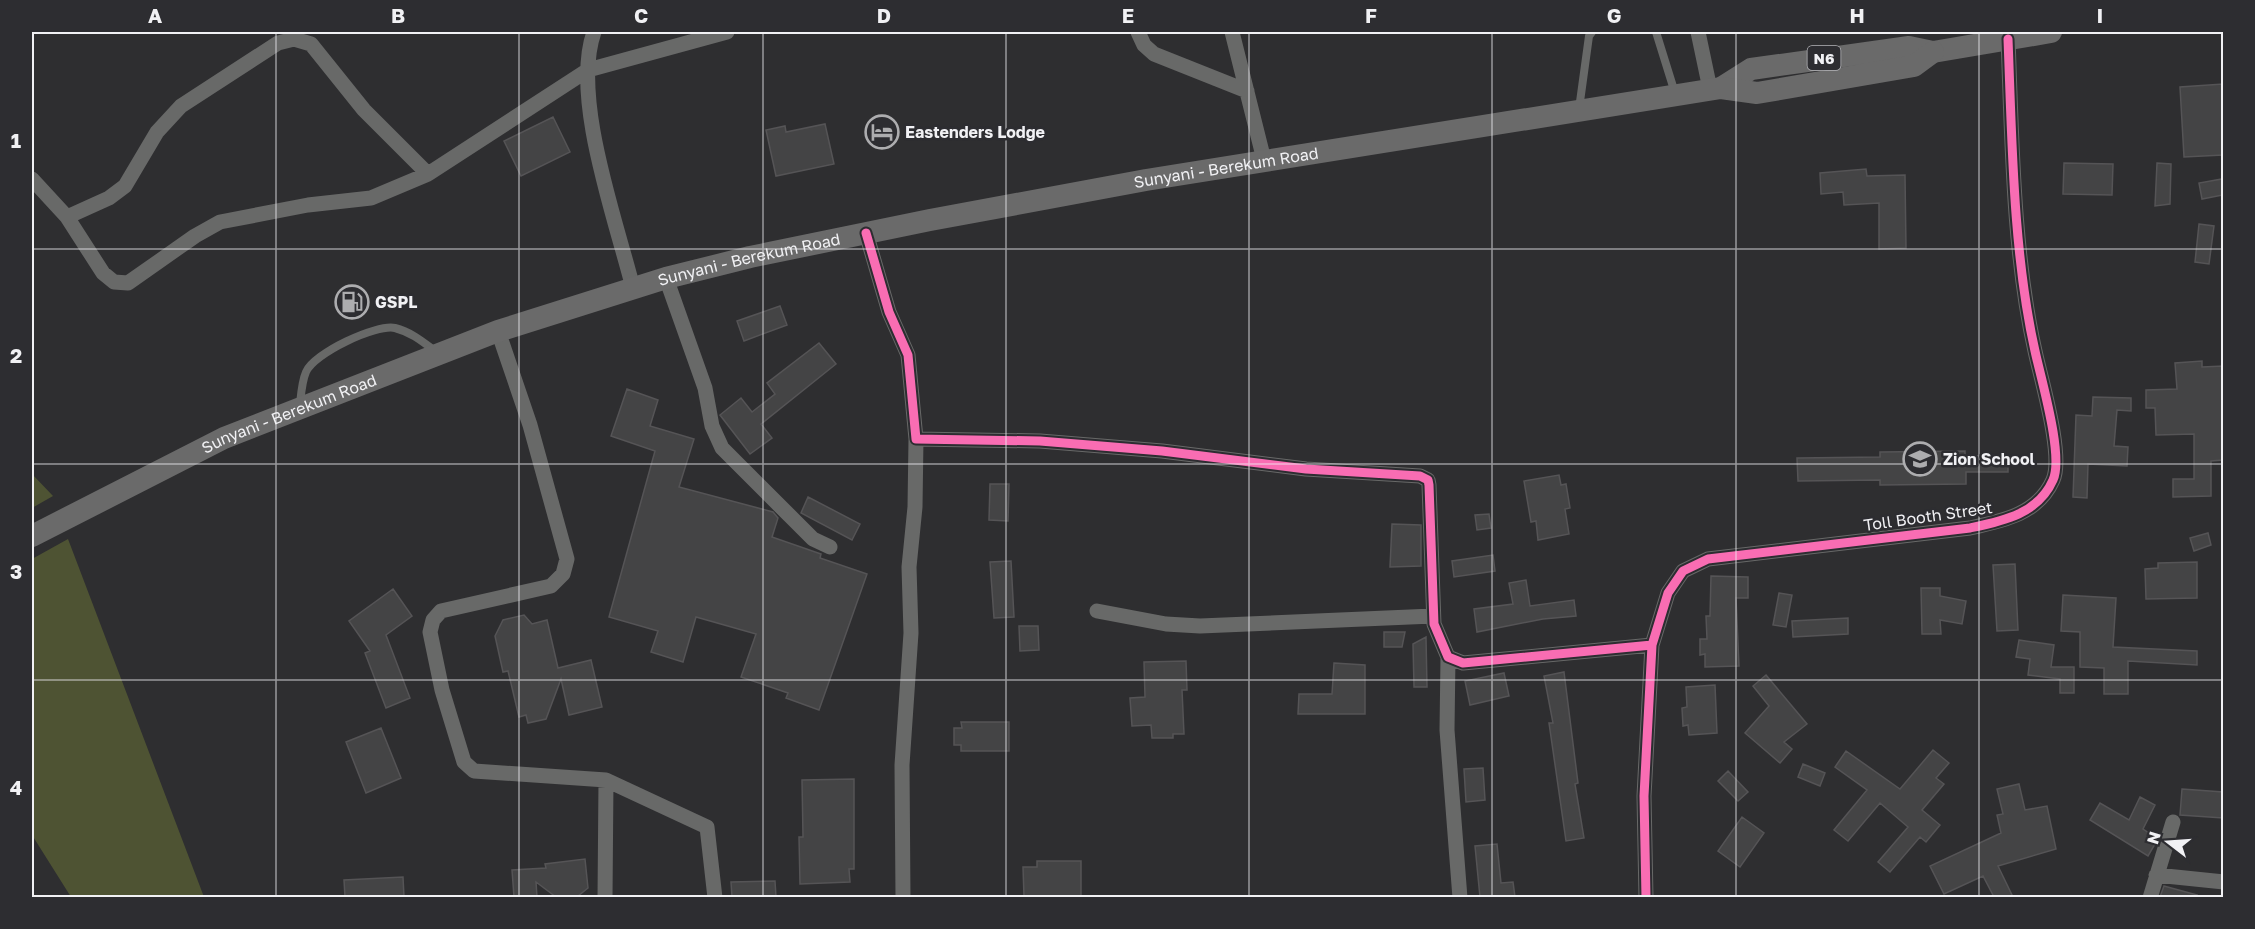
<svg xmlns="http://www.w3.org/2000/svg" width="2255" height="929" font-family="'Golos Text',sans-serif">
<rect width="100%" height="100%" fill="#2e2e30"/>
<path fill="#4e5333" d="M32 474 53 496 32 508Z
M68 539 204 897H71L32 835V559Z"/>
<path fill="#444445" stroke="#555456" stroke-width="1.5" d="M2223 84V155L2184 157 2180 87Z
M553 117 570 152 521 176 504 141Z
M825 124 834 164 776 176 766 130 785 126 786 132Z
M2064 163 2113 164 2112 195 2063 194Z
M2157 163 2171 164 2170 204 2155 206Z
M1866 169 1867 176 1905 175 1906 248 1879 249V203L1844 205 1843 192 1821 194 1820 173Z
M2222 179 2223 195 2202 199 2199 183Z
M2199 224 2214 226 2209 264 2195 262Z
M780 306 787 325 744 341 737 321Z
M819 343 836 364 761 424 772 438 750 454 720 415 741 398 752 412 775 394 767 383Z
M2202 361V367L2223 366V460L2211 461V496L2173 497V479H2194V434L2156 435 2155 408H2146V390L2177 389 2175 363Z
M627 389 658 400 650 426 694 439 679 487 773 512 778 518 772 537 821 554 820 558 867 574 819 710 786 698 788 693 741 677 756 634 696 617 683 662 651 652 658 631 609 617 655 451 611 436Z
M2093 397 2131 398V411L2117 410 2114 446 2128 447 2127 466 2088 464 2087 498 2073 497 2076 415 2092 416Z
M1965 451V456L2008 455V472H1966V484L1880 485V480L1798 481 1797 458 1880 457V452Z
M1559 475 1561 485 1566 484 1570 508 1565 509 1569 534 1538 540 1536 521 1531 522 1524 481Z
M990 484H1009L1008 521 989 520Z
M808 497 860 524 852 540 801 513Z
M1489 514 1491 528 1477 530 1475 515Z
M1392 524 1421 525V566L1390 567Z
M2208 533 2211 545 2194 551 2190 538Z
M1493 555 1495 571 1454 577 1452 561Z
M1011 561 1014 617 994 618 990 562Z
M2197 562V598L2146 599 2145 569 2158 568V563Z
M2015 564 2018 630 1997 631 1993 565Z
M1711 576 1748 577V598H1736L1739 666 1705 667V654L1700 655V639H1707L1706 616H1710Z
M1526 580 1530 606 1574 600 1576 616 1543 619 1477 632 1474 609 1513 604 1509 583Z
M1921 588H1940V596L1966 601 1962 624 1940 620 1941 634H1922Z
M393 589 412 616 386 635 410 698 386 708 365 653 370 651 349 621Z
M1779 593 1792 595 1786 627 1773 625Z
M2063 595 2116 598 2113 647 2197 651V665L2128 661V694H2104V668L2080 667V632L2061 631Z
M524 615 532 624 547 620 558 668 591 660 602 707 569 715 561 679 546 719 528 723 526 715 519 717 508 671 503 672 495 636 503 620Z
M1848 618V634L1793 637 1792 621Z
M1019 626H1038L1039 650 1020 651Z
M1384 632H1405L1402 647H1384Z
M1426 637 1427 687H1414L1413 644Z
M2019 640 2054 645 2051 667H2074V693H2060V679L2028 675 2030 659 2016 657Z
M1186 661 1187 690H1182L1184 734H1173V738H1152L1151 725 1132 726 1130 698 1145 697 1144 662Z
M1334 663 1365 665V714H1298L1299 694H1332Z
M1564 672 1578 783 1575 784 1584 838 1566 841 1549 723H1553L1544 676Z
M1504 673 1509 696 1470 705 1465 681Z
M1766 675 1807 724 1784 742 1792 749 1780 763 1745 733 1769 706 1753 686Z
M1715 685 1717 733 1689 735 1688 725 1683 726 1682 708 1687 707 1686 687Z
M961 722H1009V751H961V745H954V728H962Z
M381 728 401 778 366 793 346 742Z
M1933 750 1949 763 1936 778 1944 784 1922 810 1940 825 1926 842 1920 837 1890 872 1878 862 1908 827 1880 803 1848 841 1834 830 1867 790 1835 767 1846 751 1900 789Z
M1803 764 1825 773 1820 786 1798 777Z
M1483 768 1485 800 1466 802 1464 769Z
M1728 771 1748 792 1738 801 1718 781Z
M854 779V869H849L850 882 800 884 799 837H803L802 780Z
M2019 784 2025 810 2047 806 2056 849 1998 866 2013 897H1994L1983 876 1944 894 1930 866 2001 833 1997 815 2003 814 1997 789Z
M2182 789 2223 792V818L2180 815Z
M2140 797 2155 805 2143 829 2158 839 2148 856 2090 820 2100 803 2129 820Z
M1742 817 1764 833 1740 867 1718 851Z
M1497 844 1501 883 1513 882 1515 897H1480L1475 846Z
M585 859 588 888 578 896 556 897 536 882 537 897H514L512 870 546 868 545 864Z
M1037 861H1081V897H1024L1023 867H1037Z
M403 877 404 897H345L344 880Z
M775 881 776 897H732L731 882Z
M2164 886 2197 895 2196 897H2160Z"/>
<g fill="none" stroke-linecap="round" stroke-linejoin="round">
<path stroke="#686968" stroke-width="8" d="M1656 32 1675 93
M1579 109 1589 36 1592 32
M300 404C301 394 302 381 306 372 314 353 376 324 395 328 411 332 423 342 435 351"/>
<path stroke="#686968" stroke-width="15" d="M594 32C571 97 616 220 633 288
M1138 32 1144 45 1154 54 1247 91
M1232 32 1264 160
M1698 32 1710 89
M32 179 67 217 103 273 114 282 128 283 195 236 220 222 308 205 371 198 428 174 588 70 727 32
M67 217 109 198 125 186 157 132 181 106 278 43 294 39 311 44 364 110 428 174
M866 233 889 312 908 355 916 439 1040 441 1162 451 1306 469 1420 476 1428 480 1429 485 1434 624 1448 657 1463 663 1652 645
M666 278 705 388 712 426 722 448 813 539 830 547
M498 331 530 425 567 559 563 574 551 586 441 611 433 620 430 632 442 690 464 762 474 771 606 780 605 898
M1097 611 1166 624 1200 626 1433 616
M1448 657 1447 730 1460 898
M606 780 707 827 715 898
M2156 875 2224 882
M903 898 902 765 911 633 909 567 915 507 916 439
M1646 898 1644 796 1652 645 1668 593 1683 571 1708 559 1970 528C2003 521 2038 514 2053 480 2064 456 2041 379 2035 351 2013 253 2012 140 2008 39
M2150 898 2173 822"/>
<g stroke="#6a6a6a" stroke-width="22">
<path d="M1721 88 1751 69 1909 47 1933 52 2051 32"/>
<path id="s1" d="M32 536 224 438 498 331 666 278 750 257 930 220 1146 180 1721 88 1757 93 1914 66 1933 52"/>
</g>
<defs>
<path id="cycleway" d="M866 233 889 312 908 355 916 439 1040 441 1162 451 1306 469 1420 476 1428 480 1429 485 1434 624 1448 657 1463 663 1652 645
M1646 898 1644 796 1652 645 1668 593 1683 571 1708 559 1970 528C2003 521 2038 514 2053 480 2064 456 2041 379 2035 351 2013 253 2012 140 2008 39"/>
</defs>
<use href="#cycleway" stroke="#2d2d31" stroke-width="13"/>
<use href="#cycleway" stroke="#f96db3" stroke-width="9"/>
</g>
<path fill="none" stroke="#f1f1f4" stroke-width="1.5" stroke-opacity="0.55" d="M276 32V898M519 32V898M763 32V898M1006 32V898M1249 32V898M1492 32V898M1736 32V898M1979 32V898M32 249H2224M32 464H2224M32 680H2224"/>
<defs>
<symbol id="hotel-ring" viewBox="-11 -11 22 22"><circle r="9.5" fill="#2d2d31" stroke="#adadaf" stroke-width="1.5"/><path d="M-6-4.5h1.5V1H6V5H4.5V3h-9V5H-6ZM-4 0a1.8 1.8 0 1 1 3.6 0ZM.5 0V-2.5h3Q6-2.5 6 0Z" fill="#adadaf"/></symbol>
<symbol id="fuel-ring" viewBox="-11 -11 22 22"><circle r="9.5" fill="#2d2d31" stroke="#adadaf" stroke-width="1.5"/><path d="M-5.5-6h7V0h2V4h1.3V-2.5L3-4.5l.8-.8L6-3V5H2.5V1h-1V6h-7ZM-4.2-4.7v3.2H.2V-4.7Z" fill="#adadaf"/></symbol>
<symbol id="school-ring" viewBox="-11 -11 22 22"><circle r="9.5" fill="#2d2d31" stroke="#adadaf" stroke-width="1.5"/><path d="M0-5L7-2L0 1L-7-2ZM-4 1L0 2.5L4 1V4Q0 6-4 4Z" fill="#adadaf"/></symbol>
</defs>
<g fill-rule="evenodd">
<use href="#hotel-ring" x="863" y="113" width="38" height="38"/>
<use href="#fuel-ring" x="333" y="283" width="38" height="38"/>
<use href="#school-ring" x="1901" y="440" width="38" height="38"/>
</g>
<g text-anchor="middle" dominant-baseline="central" stroke-width="5" stroke-linejoin="round" paint-order="stroke">
<rect fill="#2d2d31" stroke="#b6b6ba" stroke-width="1.5" x="1807.5" y="46" width="33" height="24" rx="4.5"/>
<g font-size="15" font-weight="bold" fill="#f1f1f4">
<text x="1824" y="58">N6</text>
</g>
<g font-size="16" font-weight="bold" fill="#f1f1f4" stroke="#2d2d31" text-anchor="start">
<text x="905" y="132">Eastenders Lodge</text>
<text x="375" y="302">GSPL</text>
<text x="1943" y="459">Zion School</text>
</g>
<g font-size="16" fill="#f1f1f4" stroke="#2d2d31">
<text stroke="none"><textPath href="#s1" startOffset="1257">Sunyani - Berekum Road</textPath></text>
<text stroke="none"><textPath href="#s1" startOffset="771">Sunyani - Berekum Road</textPath></text>
<text stroke="none"><textPath href="#s1" startOffset="285">Sunyani - Berekum Road</textPath></text>
<text transform="translate(1928 516) rotate(-8)">Toll Booth Street</text>
</g>
</g>
<rect width="2255" height="929" fill="none" stroke="#2d2d31" stroke-width="66"/>
<g transform="translate(2168 842) rotate(287)" stroke="#2d2d31" stroke-width="4.5" paint-order="stroke">
<path d="M0-4.5L10 22L0 15L-10 22Z" fill="#f1f1f4"/>
<text y="-9" font-size="16" font-weight="bold" text-anchor="middle" fill="#f1f1f4">N</text>
</g>
<rect x="33" y="33" width="2189" height="863" fill="none" stroke="#f1f1f4" stroke-width="2"/>
<g font-size="20" text-anchor="middle" font-weight="bold" fill="#f1f1f4">
<text x="155" y="23">A</text>
<text x="398" y="23">B</text>
<text x="641" y="23">C</text>
<text x="884" y="23">D</text>
<text x="1128" y="23">E</text>
<text x="1371" y="23">F</text>
<text x="1614" y="23">G</text>
<text x="1857" y="23">H</text>
<text x="2100" y="23">I</text>
<text x="16" y="148">1</text>
<text x="16" y="363">2</text>
<text x="16" y="579">3</text>
<text x="16" y="795">4</text>
</g>
</svg>
